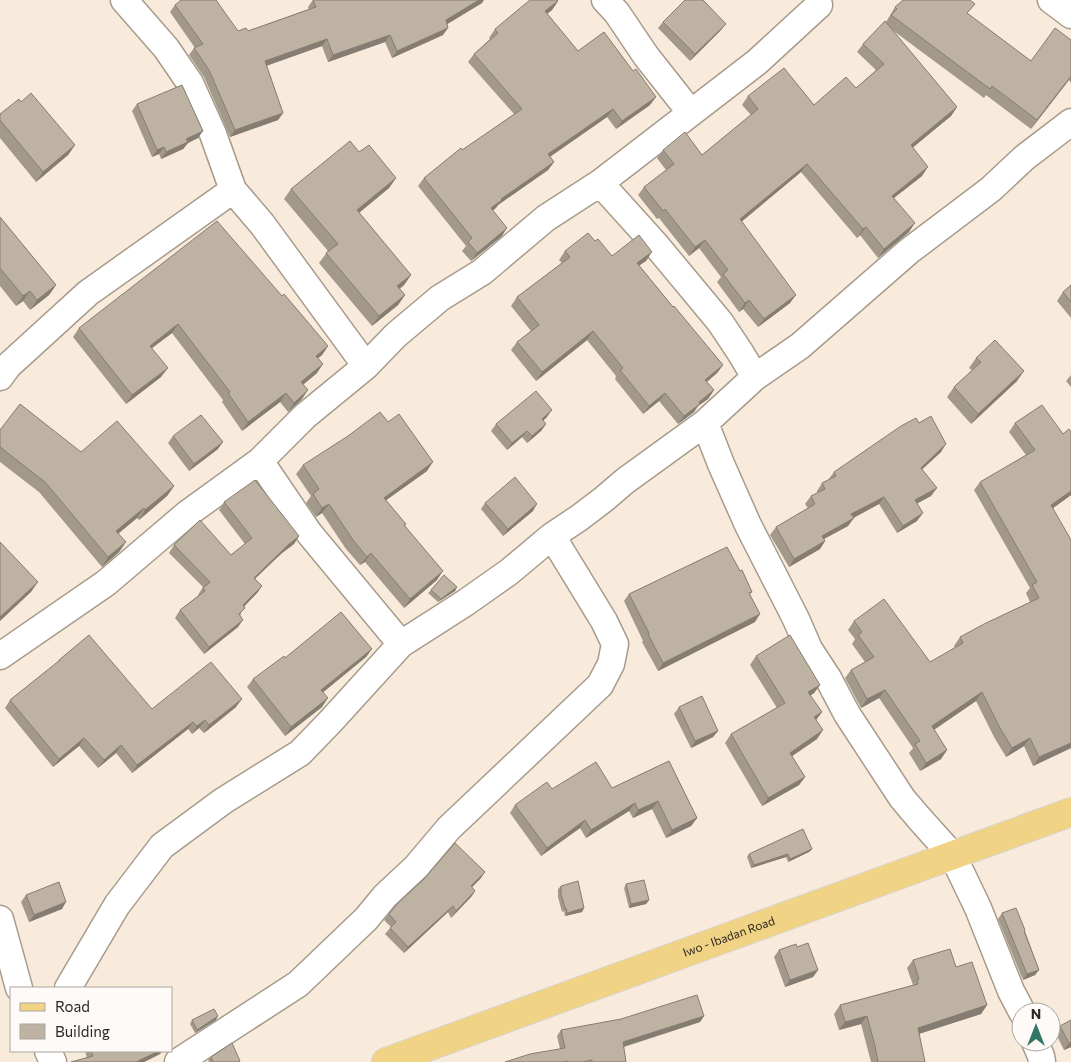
<svg xmlns="http://www.w3.org/2000/svg" width="1071" height="1062" font-family="Commissioner,sans-serif">
  <style>
    .lines { fill: none; stroke-linecap: round; stroke-linejoin: round }
    .street-casing { stroke: #a79b8c; stroke-width: 29 }
    .primary-casing { stroke: #d5d4d3; stroke-width: 30 }
    .street { stroke: #fff; stroke-width: 26 }
    .primary { stroke: #f1d386; stroke-width: 28 }
    .wall { fill: #a3998b }
    .shaded-wall { fill: #857d71 }
    .building { fill: #beb2a2; stroke: #857d71 }
    .labels { text-anchor: middle; stroke-width: 5; stroke-linejoin: round; paint-order: stroke }
    .street-label { font-size: 12px; fill: #2c2721; stroke: #fdfaf7 }
  </style>
  <rect width="100%" height="100%" fill="#f9ebdb"/>
  <g class="lines">
    <g class="street-casing">
      <path id="street" d="M124 0 166 48 190 83 213 134 233 190 262 224 366 366
        M605 0 617 13 646 56 691 113
        M1051 0 1071 15
        M600 183 656 245 720 322 740 352 755 377
        M0 377 8 366 88 293 233 190
        M705 423 721 464 748 525 796 619 809 649 828 678 847 714 902 798 918 817 953 856 978 908 1011 991 1022 1012
        M260 461 309 533 401 644
        M0 656 106 583 187 514 260 461 305 416 366 366 396 335 440 298 482 272 546 218 600 183 757 62 819 5
        M0 919 19 988
        M68 988 117 905 162 846 223 801 300 753 330 722 401 644 465 603 509 572 552 536 579 518 604 499 625 481 705 423 755 377 800 346 909 251 991 189 1024 158 1071 122
        M1035 1042 1041 1056 1042 1062
        M48 1051 53 1062
        M178 1062 298 984 366 919 385 896 416 867 449 828 600 685 611 664 615 644 604 621 552 536"/>
    </g>
    <g class="primary-casing">
      <g id="primary">
        <path id="s1" d="M386 1062C614 977 843 897 1071 812"/>
      </g>
    </g>
    <use href="#street" class="street"/>
    <use href="#primary" class="primary"/>
  </g>
  <path class="wall" d="M313 0 482 3 447 24 443 35 392 58 385 42 328 62 322 46 266 66 283 113 278 120 230 137 204 77 189 55 194 48H195L170 12 175 5 238 31H248L309 9 308 7Z
    M558 1 552 10 547 14 578 51 650 105 616 129 607 117 550 157 554 162 548 170 498 205 492 211 502 236 471 261 462 251 466 246 418 186 424 178 514 114 468 62 474 54 490 39 489 38 495 29Z
    M895 7 968 14 1031 61 1071 40V83L1069 80 1031 129 986 95 984 98 891 29 957 107 951 116 913 147 922 176 894 198 909 232 878 258 860 235 857 238 801 172 742 221 790 303 758 327 743 309 739 312 717 282 721 277 699 248 689 256 659 218 657 219 638 195 644 187 666 170 657 158 663 150 702 155 751 115 742 105 748 96 814 105 856 88 876 70 857 52 863 44 886 22Z
    M663 22 721 30 690 61 658 28Z
    M21 102 75 145 68 155 36 182 0 138V114Z
    M137 104 198 138 188 143 183 149 161 159 159 154 152 157 132 111Z
    M359 152 396 178 389 188 359 213 411 275 404 285 400 289 405 295 398 305 372 326 319 263 328 251 284 199 291 189Z
    M0 217 56 285 49 295 30 310 23 301 16 306 0 286Z
    M595 241 612 256 646 261 639 265 673 307 723 365 717 373 707 382 714 390 708 399 698 406 694 412 678 424 659 401 643 414 615 379 616 376 587 340 536 381 511 350 517 342 531 331 511 306 517 297 562 263 559 260 565 251Z
    M1071 285V318L1057 301 1063 292Z
    M282 296 328 346 322 355 318 358 317 373 303 385 302 399 288 412 280 402 242 431 222 402 223 400 172 333 152 348 161 377 126 404 73 337 79 328Z
    M976 358 1017 381 971 424 947 397 954 387 972 370 969 368Z
    M1071 375V387L1066 381Z
    M547 417 543 421 546 424 541 431 527 443 522 437 507 450 491 431 496 424Z
    M919 423 941 452 922 469 931 496 917 503V521L897 533 879 504 853 518 848 526 824 539 825 541 820 549 789 567 770 535 776 527 808 508 805 504 811 496 817 493V491L822 483 828 480 834 472Z
    M1015 423 1063 434 1071 432V495L1053 508 1071 748 1033 766 1024 746 1006 757 994 737 976 701 934 730 947 750 941 759 920 771 909 753 913 748 879 698 861 708 845 678 851 670 865 662 852 644 855 639 848 630 854 621 930 662 955 648 954 646 960 637 1030 602 1026 593 1030 588 974 490 980 482 1026 455 1009 432Z
    M0 430 81 452 174 486 167 496 139 520 137 518 118 534 126 542 119 552 102 567 39 492 0 462Z
    M173 436 218 449 189 471 168 443Z
    M303 465 427 471 386 500 405 525 437 580 404 608 365 562 360 565 346 549 322 513 316 517 306 503 311 496 296 474Z
    M224 502 299 536 294 544 282 553 255 579 262 586 257 593 244 606 240 616 238 627 204 654 175 618 180 610 198 596V595L203 587 169 553 174 545 231 555 245 544 219 510Z
    M485 503 533 511 503 536 481 509Z
    M740 571 752 592 750 594 755 622 658 671 642 642 643 641 624 601 629 594Z
    M457 587 455 591 438 602 428 593 431 590Z
    M372 649 366 657 323 692 322 707 285 736 247 687 253 679Z
    M756 656 820 685 814 693 810 696 822 712 816 720 817 739 792 756 805 777 799 785 762 806 725 743 731 734 777 708 750 665Z
    M59 660 152 709 236 707 204 733 199 728 192 734 188 729 132 773 116 753 98 768 79 746 53 767 5 708 10 700 57 663Z
    M679 707 718 731 713 737 691 748 674 714Z
    M669 761 697 818 691 826 666 838 652 809 633 818 629 811 586 838 580 828 541 856 510 813 515 805 552 789 612 788Z
    M812 849 809 852 788 862 786 857 751 868 747 857 749 854Z
    M481 878 472 887 475 891 471 897 451 918 448 912 404 953 385 934 391 927 384 920 389 914Z
    M626 884 649 900 646 904 629 908 624 888Z
    M561 886 584 908 582 912 565 916 564 911 562 912 558 897V889Z
    M26 895 62 909 29 922 21 902Z
    M1002 913 1025 931 1039 970 1035 975 1023 980 998 919Z
    M797 947 818 970 813 977 785 987 774 957 779 950Z
    M913 960 956 967 987 1005 981 1014 919 1034 925 1062H871L861 1024 839 1030 834 1014 840 1005 913 985 907 968Z
    M704 1016 700 1022 624 1047 626 1062H505L560 1049 557 1036 561 1030Z
    M192 1020H216L195 1033 190 1024Z
    M1060 1026 1071 1047 1064 1050 1055 1032Z
    M85 1051H162L160 1054 144 1062H71L87 1058Z
    M211 1057 239 1062H209L208 1060Z"/>
  <path class="shaded-wall" d="M479 0H484L482 3 441 28 446 20Z
    M558 1 552 10 539 20 545 11Z
    M726 24 721 30 690 61 695 54Z
    M448 28 443 35 392 58 397 51Z
    M390 35 385 42 328 62 333 55Z
    M327 39 322 46 260 68 265 61Z
    M1071 77 1069 80 1031 129 1037 120Z
    M656 97 650 105 616 129 622 121Z
    M957 107 951 116 905 154 911 145Z
    M613 109 607 117 542 162 548 154Z
    M283 113 278 120 230 137 235 130Z
    M203 131 198 138 188 143 183 149 161 159 166 152 186 139Z
    M75 145 68 155 36 182 43 172Z
    M164 147 159 154 152 157 157 150Z
    M554 162 548 170 498 205 496 208 485 217 491 208 501 199Z
    M807 164 801 172 734 228 740 219Z
    M928 167 922 176 886 204 892 196Z
    M396 178 389 188 350 220 357 210Z
    M915 223 909 232 878 258 884 249Z
    M866 227 860 235 857 238 863 229Z
    M507 228 502 236 471 261 477 253Z
    M705 240 699 248 689 256 695 247Z
    M652 252 646 261 631 271 637 263Z
    M411 275 404 285 390 296 397 286Z
    M56 285 49 295 30 310 37 300Z
    M30 291 23 301 16 306 23 296Z
    M405 295 398 305 372 326 379 316Z
    M796 295 790 303 758 327 764 319Z
    M749 300 743 309 739 312 745 303Z
    M178 324 172 333 144 354 150 346Z
    M593 331 587 340 536 381 542 372Z
    M328 346 322 355 310 365 316 356Z
    M323 364 317 373 295 391 301 382Z
    M723 365 717 373 699 388 705 380Z
    M168 368 161 377 126 404 132 395Z
    M1024 371 1017 381 971 424 978 414Z
    M308 390 302 399 288 412 294 403Z
    M714 390 708 399 698 406 694 412 678 424 684 416Z
    M286 393 280 402 242 431 248 422Z
    M665 393 659 401 643 414 649 406Z
    M552 410 547 417 537 426 542 419Z
    M546 424 541 431 527 443 532 436Z
    M527 431 522 437 507 450 512 443Z
    M223 442 218 449 189 471 194 464Z
    M946 444 941 452 915 476 921 468Z
    M433 462 427 471 378 506 384 498Z
    M174 486 167 496 139 520 145 510Z
    M937 488 931 496 909 508 915 500Z
    M1071 491V495L1045 514 1051 505Z
    M884 497 879 504 846 522 851 514Z
    M329 504 322 513 316 517 322 508Z
    M537 504 533 511 503 536 508 529Z
    M144 508 137 518 109 541 116 531Z
    M923 513 917 521 897 533 903 526Z
    M854 518 848 526 816 543 822 536Z
    M299 536 294 544 282 553 248 585 254 578 288 545Z
    M825 541 820 549 789 567 794 559Z
    M126 542 119 552 102 567 108 557Z
    M371 553 365 562 360 565 367 557Z
    M443 571 437 580 404 608 410 599Z
    M38 582 31 592 0 621V617Z
    M262 586 257 593 238 613 243 605Z
    M457 587 455 591 438 602 441 599Z
    M760 614 755 622 658 671 663 663Z
    M243 620 238 627 204 654 209 647Z
    M372 649 366 657 315 699 321 690Z
    M820 685 814 693 802 701 808 692Z
    M885 690 879 698 861 708 867 699Z
    M982 692 976 701 926 735 932 726Z
    M328 698 322 707 285 736 291 727Z
    M242 699 236 707 204 733 209 725Z
    M822 712 816 720 814 717Z
    M205 720 199 728 192 734 197 726Z
    M193 722 188 729 132 773 137 765Z
    M823 730 817 739 785 761 790 753Z
    M718 731 713 737 691 748 695 741Z
    M84 738 79 746 53 767 59 759Z
    M1030 738 1024 746 1006 757 1012 748Z
    M1071 743V748L1033 766 1039 757Z
    M121 745 116 753 98 768 104 760Z
    M947 750 941 759 920 771 926 763Z
    M805 777 799 785 762 806 768 798Z
    M658 801 652 809 633 818 638 810Z
    M635 803 629 811 586 838 591 830Z
    M697 818 691 826 666 838 672 830Z
    M585 820 580 828 541 856 547 848Z
    M812 849 809 852 788 862 790 859Z
    M788 854 786 857 751 868 754 865Z
    M485 872 481 878 466 893 471 886Z
    M475 891 471 897 451 918 456 911Z
    M649 900 646 904 629 908 631 904Z
    M66 902 62 909 29 922 34 915Z
    M453 906 448 912 404 953 408 947Z
    M584 908 582 912 565 916 567 913Z
    M818 970 813 977 785 987 790 980Z
    M1039 970 1035 975 1023 980 1027 974Z
    M987 1005 981 1014 912 1036 918 1028Z
    M218 1016 216 1020 195 1033 197 1030Z
    M704 1016 700 1022 619 1048 623 1042Z
    M867 1016 861 1024 839 1030 845 1022Z
    M1071 1042V1047L1064 1050 1069 1043Z
    M159 1051H162L160 1054 144 1062H136Z"/>
  <path class="building" d="M181 0H216L238 31 246 28 248 31 316 7 313 0H479L446 20 448 28 397 51 390 35 333 55 327 39 265 61 283 113 235 130 209 70 194 48 203 44 175 5Z
    M530 0H557L558 1 545 11 578 51 604 32 633 71 636 69 656 97 622 121 613 109 548 154 554 162 501 199 502 200 491 208 507 228 477 253 468 242 472 238 424 178 461 148 462 150 522 109 474 54 498 33 495 29 513 14Z
    M685 0H703L726 24 695 54 663 22Z
    M903 0H970L975 4 967 13 1031 61 1055 28 1071 40V76L1037 120 992 86 990 89 891 15 897 9 895 7Z
    M885 21 957 107 911 145 928 167 892 196 915 223 884 249 866 227 863 229 807 164 740 219 796 295 764 319 749 300 745 303 723 274 728 270 705 240 695 247 665 209 663 211 644 187 674 164 663 150 685 132 702 155 758 109 748 96 784 68 814 105 846 77 856 88 884 64 863 44Z
    M182 85 203 131 186 139 188 142 166 152 164 147 157 150 137 104Z
    M31 93 75 145 43 172 0 120V114L19 99 21 102Z
    M350 141 359 152 369 145 396 178 357 210 411 275 397 286 405 295 379 316 326 253 338 244 291 189Z
    M0 217 56 285 37 300 30 291 23 296 0 268Z
    M217 221 282 296 284 294 328 346 316 356 323 364 301 382 308 390 294 403 286 393 248 422 228 393 230 392 178 324 150 346 168 368 132 395 79 328Z
    M588 233 595 241 598 239 612 256 639 235 652 252 637 263 673 307 674 306 723 365 705 380 714 390 699 402 700 404 684 416 665 393 649 406 620 370 623 368 593 331 542 372 517 342 539 325 517 297 570 257 565 251Z
    M1071 285V302L1063 292Z
    M995 340 1024 371 978 414 954 387 981 362 976 358Z
    M536 391 552 410 542 419 546 424 532 436 527 431 512 443 496 424Z
    M20 404 81 452 117 421 174 486 145 510 144 508 116 531 126 542 108 557 45 482 0 447V430Z
    M1042 405 1063 434 1069 429 1071 432V491L1051 505 1071 540V743L1039 757 1030 738 1012 748 1000 728 982 692 932 726 947 750 926 763 915 744 920 741 885 690 867 699 851 670 874 657 858 635 862 632 854 621 884 599 930 662 963 643 960 637 984 624 1039 598 1032 585 1037 582 980 482 1035 450 1015 423Z
    M380 412 388 422 399 414 433 462 384 498 406 524 404 525 443 571 410 599 371 553 367 557 353 540 329 504 322 508 313 494 319 489 303 465 348 436Z
    M201 415 223 442 194 464 173 436Z
    M931 416 946 444 921 468 937 488 915 500 923 513 903 526 884 497 851 514 854 518 822 536 825 541 794 559 776 527 815 504 811 496 825 489 822 483 836 476 834 472 901 426 916 418 919 423Z
    M515 477 537 504 508 529 485 503Z
    M255 480 299 536 288 545 254 578 262 586 243 605 245 608 239 614 243 620 209 647 180 610 205 591 203 588 210 582 174 545 200 520 231 555 252 538 224 502Z
    M0 542 38 582 0 617Z
    M727 547 740 571 742 570 752 592 749 593 760 614 663 663 648 634 649 633 629 594Z
    M444 575 457 587 441 599 431 590Z
    M341 612 372 649 321 690 328 698 291 727 253 679 284 656 285 658Z
    M89 635 152 709 211 662 242 699 209 725 205 720 197 726 193 722 137 765 121 745 104 760 84 738 59 759 10 700 60 660H59Z
    M790 635 820 685 808 692 822 712 814 717 823 730 790 753 805 777 768 798 731 734 785 703 756 656Z
    M702 696 718 731 695 741 679 707Z
    M669 761 697 818 672 830 658 801 638 810 635 803 591 830 585 820 547 848 515 805 547 782 552 789 596 762 612 788Z
    M803 829 812 849 790 859 788 854 754 865 749 854Z
    M455 843 485 872 471 886 475 891 456 911 453 906 408 947 390 928 396 922 389 914 398 903 424 879Z
    M644 880 649 900 631 904 626 884Z
    M578 881 584 908 567 913 566 908H565L561 894V886Z
    M59 882 66 902 34 915 26 895Z
    M1016 908 1025 930 1024 931 1039 970 1027 974 1002 913Z
    M808 943 818 970 790 980 779 950 796 944 797 947Z
    M950 949 956 967 972 962 987 1005 918 1028 925 1062H878L875 1046 867 1016 845 1022 840 1005 918 984 917 980 919 979 913 960Z
    M697 995 704 1016 623 1042 626 1062H592V1060L582 1062H567V1061L563 1062H505L530 1054 565 1048 561 1030 621 1019Z
    M214 1009 218 1016 197 1030 192 1020Z
    M1071 1020V1042L1069 1043 1060 1026Z
    M232 1043 240 1061 237 1062H213L211 1057Z
    M91 1051H159L136 1062H71L93 1056Z"/>
  <g class="labels">
    <g class="street-label">
      <text dy="4" stroke="none"><textPath href="#s1" startOffset="365">Iwo - Ibadan Road</textPath></text>
    </g>
  </g>
  <rect x="10" y="987" width="162" height="65" fill="#fdfaf7" stroke="#a9a6a1"/>
  <rect x="20" y="1003" width="25" height="8" fill="#f1d386" stroke="#a9a6a1"/>
  <text x="55" y="1012" font-size="15" fill="#2c2721">Road</text>
  <rect x="20" y="1024" width="25" height="15" fill="#beb2a2" stroke="#a9a6a1"/>
  <text x="55" y="1037" font-size="15" fill="#2c2721">Building</text>
  <g transform="translate(1036 1027)"><circle r="24" fill="#fdfaf7" stroke="#a9a6a1"/>
  <path d="M0-4L9 19L0 12L-9 19Z" fill="#337566"/>
  <text y="-8" font-size="14" font-weight="bold" text-anchor="middle" fill="#2c2721">N</text>
  </g>
</svg>
